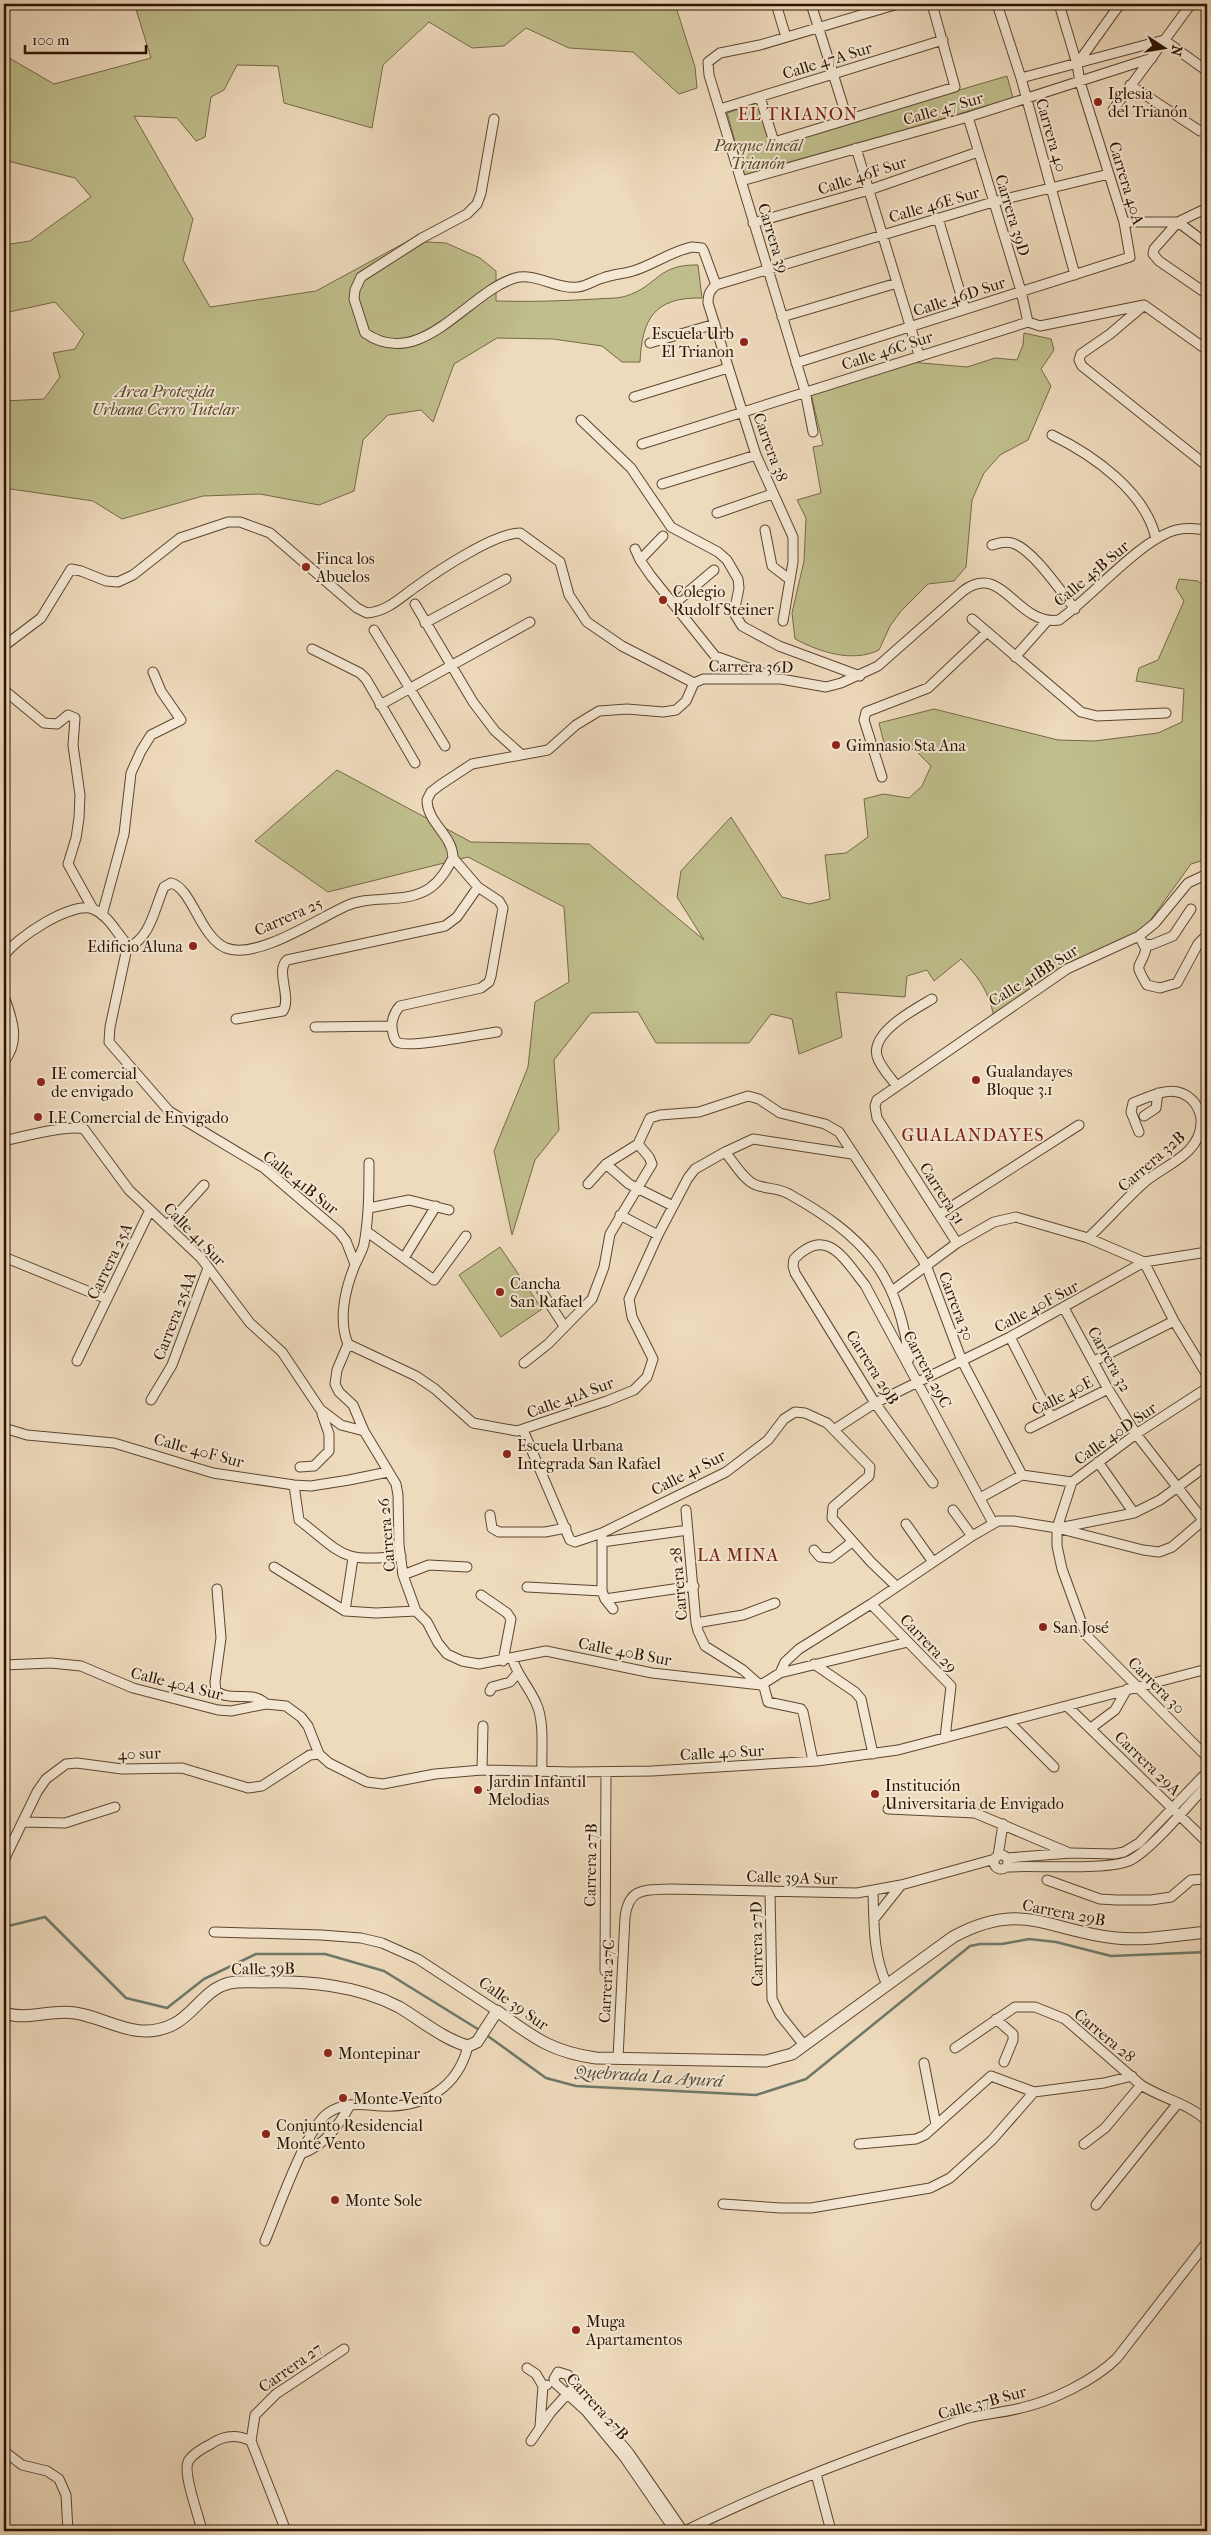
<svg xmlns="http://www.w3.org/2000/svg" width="1211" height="2535" font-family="'IM FELL French Canon',serif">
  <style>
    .green { fill: #bfbe8c; stroke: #766846 }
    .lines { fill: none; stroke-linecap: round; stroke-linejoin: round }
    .stream { stroke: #6e7868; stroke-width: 2.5 }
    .minor-casing { stroke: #5d452f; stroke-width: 11 }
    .tertiary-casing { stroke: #5d452f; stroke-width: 13 }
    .minor { stroke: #f4e7d3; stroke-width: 9 }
    .tertiary { stroke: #f4e7d3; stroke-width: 11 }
    .poi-dot { fill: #8f2418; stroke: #f4e7d3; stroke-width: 2 }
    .labels { text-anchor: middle; stroke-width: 4; stroke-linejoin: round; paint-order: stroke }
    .street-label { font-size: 16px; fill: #2d1300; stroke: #f4e7d3 }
    .poi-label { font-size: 16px; fill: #2d1300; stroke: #f4e7d3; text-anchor: start }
    .park-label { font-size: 16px; font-style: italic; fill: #59462a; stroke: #f4e7d3 }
    .neighbourhood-label { font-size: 18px; letter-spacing: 1px; fill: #7a1f14; stroke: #f4e7d3 }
    .water-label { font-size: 18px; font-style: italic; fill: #534e3d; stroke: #f4e7d3 }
  </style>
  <rect width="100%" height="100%" fill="#eedabc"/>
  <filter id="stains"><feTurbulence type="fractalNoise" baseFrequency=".004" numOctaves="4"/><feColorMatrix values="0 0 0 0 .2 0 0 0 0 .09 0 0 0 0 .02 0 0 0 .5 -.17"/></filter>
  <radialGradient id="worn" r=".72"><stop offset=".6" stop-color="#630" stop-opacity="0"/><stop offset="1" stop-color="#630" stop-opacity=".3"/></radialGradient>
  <path class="green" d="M130 4H675L695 67 697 88 679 94 633 52 569 48 526 28 504 46 472 48 429 22 383 65 372 128 284 103 278 66 237 65 224 90 211 97 205 137 196 141 177 118 134 116 193 219 183 260 210 307 316 291 408 241 446 243 480 258 496 271V301C529 302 562 301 596 299 605 298 617 299 626 296 658 286 657 264 698 265L702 298C654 297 642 319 640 362H622L602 346 553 339 497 338 454 364 433 422 421 410 388 415 363 440 354 491 319 505 260 494 203 496 122 519 93 501 4 488V401L44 399 60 377 53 353 75 349 84 334 55 302 4 313V245L30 241 91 197 75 178 4 160V55L54 84 151 58 135 6Z
    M1007 76 1013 98 745 177 727 113 759 102 773 145Z
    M1024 333 1051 339 1054 350 1041 369 1051 386 1028 440 1000 455 984 473 972 500 966 567 954 581 928 584 901 611 890 626 879 650C852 663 820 652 795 639L792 613 804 561 806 518 797 500 821 493 813 447 823 445 811 394 911 362 967 367 995 358 1017 360 1023 345Z
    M1179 579 1198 581 1207 590 1203 646 1207 697V859L1191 864 1139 936 1048 983 994 1017C988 990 980 979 961 959L934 981 927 970 907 976 905 997 836 992 842 1037 799 1054 792 1019 771 1014 749 1043H656L638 1012 591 1013 554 1060 559 1130 535 1160 512 1235 494 1151 528 1067 535 1002 569 982 564 907 468 857 328 892 255 841 337 770 471 842 589 844 704 940 677 897 681 871 731 817 782 897 809 904 830 899 825 855 846 853 868 837 864 799 883 794 909 798 922 786 931 766 915 750 884 743 879 723 934 709 1058 740 1095 741 1158 733 1182 722 1184 689 1136 681 1139 668 1158 660 1184 601 1176 588Z
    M500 1247 542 1309 501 1337 459 1275Z"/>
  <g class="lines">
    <path class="stream" d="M4 1927 45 1917 126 1998 167 2008 204 1979 256 1954H325L384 1971 481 2031
      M485 2034 546 2078 576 2086 756 2095 806 2079 970 1946 980 1944H1002L1029 1939 1056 1942 1111 1956 1207 1952"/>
    <g class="minor-casing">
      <path id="minor" d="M776 4 786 37
        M811 4 847 118
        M997 4 1021 78 1075 275
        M1164 40 1207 71
        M1077 64 1120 4
        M1021 78 1164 40
        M1130 85 1200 131H1207
        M760 97 774 142 955 87 932 4
        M720 109 943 40
        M1113 110 1191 4
        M968 117 1021 291 1028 322
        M494 119 481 193 477 204 467 214 422 238 361 277 355 290 354 299 365 333C421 372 468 292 515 278 535 272 557 290 578 287 587 286 595 280 603 278 613 274 623 274 633 271 653 265 672 251 692 247L702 248 704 252 716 285
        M856 148 919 355
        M741 181 968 117 1152 58
        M938 218 965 309
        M1124 222H1178L1207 208
        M753 223 869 190 978 152
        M1207 244 1178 222 1154 249 1153 254 1159 261 1207 294
        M1144 305 1207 350
        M1143 306 1110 334 1081 354 1079 360 1082 366 1207 466
        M782 317 897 283
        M650 343 715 324
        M796 363 1130 257 1124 222 1080 82 1077 64 1059 4
        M634 397 728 368
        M581 420 631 468 671 527 718 552 727 560 738 579 739 588 734 613 742 626 779 646 860 676
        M813 432 805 391 709 75 708 62 720 53 760 45 898 4
        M1052 435C1093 455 1146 492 1156 539
        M642 444 1028 322 1040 326 1144 305
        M662 484 756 455
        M717 513 772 494
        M765 530 772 566 789 579
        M992 545C999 543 1005 541 1012 543 1033 549 1061 592 1075 609
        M635 549 640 560 651 576 715 656 771 676
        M640 560 663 536
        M675 603 714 570
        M415 604 473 702 495 731 522 755
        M972 619 1081 712 1097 716 1166 713
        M783 621 793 562V537L756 455 708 303C708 294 710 290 716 285L993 202 1109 174
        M425 623 506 579
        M374 630 445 746
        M4 646 41 618 71 569 81 571 106 581 118 582 133 575 180 538 228 522H240L270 533 357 608 367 613C387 612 402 596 417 586 439 570 495 533 520 533L560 562 569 595 587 622 622 646 694 683
        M312 649 360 673 366 679 415 763
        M1015 657 1047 621
        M4 690 44 723 57 724 68 715 75 718 73 745 80 795 79 818 76 838 68 864 93 909
        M380 705 530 622
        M882 777 864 720 866 712 928 688 987 632
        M453 858C453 835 427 823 427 800L431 792 440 785 472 764 548 750 576 725 599 711 627 709 663 712 676 710 686 701 694 683 703 679H781L826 687 841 683 878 666 963 591C1003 561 1016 626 1059 620 1092 597 1141 539 1176 530 1187 527 1197 529 1207 530
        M453 858 478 887 499 901 503 908 491 976 489 982 481 988 400 1006C395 1011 391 1021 392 1028 393 1032 393 1039 397 1042 407 1049 481 1034 497 1032
        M102 915 124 834 131 773 141 751 151 735 181 720 161 691 153 672
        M1139 936 1146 949C1141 970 1132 960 1147 985L1160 988 1177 983 1198 944 1207 935
        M1145 944 1151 945 1173 936 1191 909
        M127 948C151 938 154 909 164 887L171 883C192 888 200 937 226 948 257 960 317 919 346 906 372 894 405 905 430 888 441 880 447 869 453 858
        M4 956C15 938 72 901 93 909 108 915 116 932 126 943L127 948 110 1027 109 1042 169 1111 264 1168 339 1232 346 1241 355 1264
        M4 996C12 1019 21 1040 4 1062
        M236 1019 283 1011C292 997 275 971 287 960L445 926 457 917 478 887
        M315 1027 392 1026
        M897 1086C890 1077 880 1067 877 1056 871 1032 915 1009 932 999
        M1144 1116 1156 1108 1158 1093
        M4 1141C21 1137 69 1124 84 1129L129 1190 201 1258 250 1323 282 1352 320 1409 341 1425 364 1431
        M638 1144 650 1118 660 1115 699 1112 748 1096 759 1099 780 1113 825 1124 839 1132 926 1265 962 1361 1022 1475
        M725 1152C733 1161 744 1181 756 1185 766 1189 779 1188 789 1194 862 1235 899 1273 909 1359
        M369 1163C369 1190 369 1217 364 1244 362 1252 358 1258 355 1265 345 1289 338 1320 348 1344L416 1376 435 1389 473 1423 517 1431 607 1401 634 1390 647 1377 653 1359 632 1317 629 1299 658 1235 688 1178 695 1169 725 1152 753 1139 852 1154
        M606 1164 629 1184 673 1206
        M588 1184 606 1164 638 1144
        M369 1208 409 1200 449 1210
        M940 1214 1079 1125
        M620 1215 658 1235
        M167 1226 204 1185
        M366 1231 434 1280 466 1236
        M1088 1238C1108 1220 1126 1198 1146 1181 1167 1164 1200 1154 1201 1123 1202 1115 1197 1104 1191 1099 1173 1083 1151 1096 1133 1103L1131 1112 1139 1132
        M957 1243 877 1118 875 1106 877 1100 1067 969 1139 936 1155 923 1188 883 1207 874
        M4 1257 107 1299
        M404 1258 436 1206
        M892 1291 957 1243 994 1222 1016 1217 1088 1238 1144 1262 1174 1321 1207 1375
        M542 1292 564 1326
        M1064 1308 1108 1389 1136 1434 1203 1520
        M1010 1337 1051 1417
        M348 1344 337 1370 335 1384 339 1392 353 1405 364 1431 396 1484 398 1495 399 1545 403 1575 416 1611 427 1622 438 1643 447 1654 462 1661 479 1664 546 1651 652 1673 761 1685 780 1673 908 1642
        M77 1361 150 1210
        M1094 1361 1174 1321
        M524 1363 548 1344 592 1299 604 1267 610 1234 652 1164 649 1157 638 1144
        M151 1400 172 1365 208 1268
        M4 1428 27 1435 114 1443 213 1473 294 1485 311 1486 349 1480 388 1472
        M1030 1428 1108 1389
        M835 1429 875 1403 1010 1337 1144 1262 1207 1252
        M523 1430 570 1540 575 1542 602 1533 726 1472 768 1440 784 1419 795 1412 805 1413 827 1423 870 1467 869 1476 833 1507 832 1518 871 1562 896 1586
        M1098 1462 1134 1513
        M300 1467 314 1466 329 1451V1434L322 1414
        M1072 1482 1057 1528V1546L1062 1569 1086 1635 1207 1757
        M933 1483 875 1403 795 1273 793 1266 794 1259C827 1225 844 1259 865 1285L993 1523
        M294 1485 299 1520C344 1555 341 1563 401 1556
        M980 1498 1022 1475 1072 1482 1136 1434 1207 1388
        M686 1510 696 1623 698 1631 705 1646 743 1670 760 1685
        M953 1510 972 1536
        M490 1515 492 1528 499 1532H545L566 1528
        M906 1524 933 1562
        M1059 1528 1134 1513 1160 1500 1202 1469
        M602 1538V1591L605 1599 613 1609
        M602 1542 688 1530
        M814 1550 820 1557 831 1558 852 1542
        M274 1567 345 1611 376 1613 416 1611
        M403 1575 429 1565 467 1567
        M527 1587 602 1591
        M217 1589 221 1638 215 1682 216 1691C232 1703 251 1689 266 1704
        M481 1595 507 1613 511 1619 503 1661
        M605 1599 694 1586
        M871 1604 951 1686 945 1738
        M345 1611 353 1558
        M696 1623 743 1615 775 1603
        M512 1658C517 1675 529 1687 536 1703 545 1722 541 1750 542 1771
        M814 1664 855 1692 861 1699 873 1754
        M4 1665 51 1663 81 1666 133 1688 218 1710 231 1711 266 1704 286 1706 301 1717 308 1726 319 1754 329 1763 367 1782 383 1784 435 1774 482 1770 573 1772 652 1771 817 1761 898 1750 1207 1669
        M780 1673 785 1662 799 1649 871 1604 972 1536 998 1521H1014L1057 1528 1143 1550 1159 1552 1172 1547 1207 1517
        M763 1683 768 1702 801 1709 803 1712 813 1761
        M490 1691 492 1687 510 1682 517 1674
        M1067 1706 1207 1842
        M1010 1723 1054 1767
        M1091 1728 1115 1710 1127 1689
        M482 1770 483 1726
        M888 1809 975 1813 1067 1852
        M24 1822 65 1823 115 1807
        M994 1862a7 7 0 1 1 14 0a7 7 0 1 1-14 0Z
        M998 1856 1003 1824
        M1007 1858 1071 1853 1114 1854 1124 1852 1139 1843 1207 1772
        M4 1860 37 1792 46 1779 66 1764 77 1763 122 1769 182 1768 248 1788 262 1786 302 1760 310 1755 319 1754
        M1006 1867C1035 1865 1109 1871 1131 1860 1153 1848 1189 1804 1207 1785
        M1047 1880 1100 1899 1116 1900H1151L1171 1897 1191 1880 1207 1879
        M770 1891 772 1999 780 2015 804 2045
        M873 1892C874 1924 873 1955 887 1985
        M874 1919 901 1885
        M214 1932 321 1935 361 1938 382 1943 418 1959 497 2011
        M605 1971 606 1772
        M996 2019 1013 2034V2040L1004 2062
        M955 2048 1015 2007H1035L1065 2019 1141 2085C1163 2099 1188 2103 1207 2121
        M618 2058 625 1917C629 1887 645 1890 671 1889L857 1893 901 1885 995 1859
        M924 2063 936 2125
        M859 2144 916 2139 925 2135 991 2076 1034 2092 1104 2083 1132 2076
        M1084 2144 1105 2128 1141 2085
        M303 2153C325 2145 339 2125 350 2105
        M723 2204 781 2208H811L930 2188 950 2178 992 2140 1034 2092
        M1096 2205 1178 2103
        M265 2241C277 2213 306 2128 328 2113 345 2101 365 2105 383 2106 424 2108 458 2087 468 2046
        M527 2368 536 2374 543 2386 547 2385
        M540 2426 543 2386
        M531 2441 551 2412 570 2391
        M4 2451 22 2465 47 2471 59 2479 66 2495 68 2531
        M816 2474 831 2531
        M202 2531C199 2515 181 2471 189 2460 194 2453 203 2448 211 2444 224 2435 237 2434 251 2441
        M286 2531 251 2441 255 2415 276 2394 344 2349
        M675 2531 624 2457 586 2411 555 2383 554 2379 558 2372 568 2375 574 2387 629 2453 683 2531
        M685 2531C775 2486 870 2451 965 2419 983 2414 1002 2413 1021 2408 1052 2401 1095 2380 1117 2358L1207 2242"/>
    </g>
    <g class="tertiary-casing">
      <path id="tertiary" d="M4 2013C28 2021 50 2009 75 2013 109 2018 137 2043 174 2024 192 2015 204 1993 221 1986 233 1980 249 1982 262 1982 308 1981 357 1985 399 2007 421 2020 443 2039 468 2046L477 2042 497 2011C533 2037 551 2052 596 2058L766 2061 792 2054 953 1937C1023 1899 1048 1931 1116 1938 1146 1941 1177 1935 1207 1932"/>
    </g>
    <use href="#minor" class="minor"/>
    <use href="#tertiary" class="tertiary"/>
  </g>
  <g class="poi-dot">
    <circle cx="1098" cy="102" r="5"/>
    <circle cx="744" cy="342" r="5"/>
    <circle cx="306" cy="567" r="5"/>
    <circle cx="663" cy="600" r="5"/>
    <circle cx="836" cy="745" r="5"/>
    <circle cx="193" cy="946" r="5"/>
    <circle cx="976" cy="1080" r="5"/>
    <circle cx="41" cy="1082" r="5"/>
    <circle cx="38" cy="1117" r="5"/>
    <circle cx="500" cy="1292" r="5"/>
    <circle cx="507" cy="1454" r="5"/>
    <circle cx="1043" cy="1627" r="5"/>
    <circle cx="478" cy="1790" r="5"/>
    <circle cx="875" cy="1794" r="5"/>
    <circle cx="328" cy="2053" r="5"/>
    <circle cx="343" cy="2098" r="5"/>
    <circle cx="266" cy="2134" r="5"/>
    <circle cx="335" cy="2200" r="5"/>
    <circle cx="576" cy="2330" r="5"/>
  </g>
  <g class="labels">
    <g class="street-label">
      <text transform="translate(827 60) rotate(-17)" y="6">Calle 47A Sur</text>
      <text transform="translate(943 108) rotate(-16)" y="6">Calle 47 Sur</text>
      <text transform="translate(1052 135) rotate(74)" y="6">Carrera 40</text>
      <text transform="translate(862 175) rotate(-18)" y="6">Calle 46F Sur</text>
      <text transform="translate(1127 183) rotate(73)" y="6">Carrera 40A</text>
      <text transform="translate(934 204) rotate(-16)" y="6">Calle 46E Sur</text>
      <text transform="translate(1013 215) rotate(73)" y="6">Carrera 39D</text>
      <text transform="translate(774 238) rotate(73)" y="6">Carrera 39</text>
      <text transform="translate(959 296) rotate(-18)" y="6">Calle 46D Sur</text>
      <text transform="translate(887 350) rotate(-18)" y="6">Calle 46C Sur</text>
      <text transform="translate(771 447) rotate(70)" y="6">Carrera 38</text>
      <text transform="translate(1091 573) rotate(-40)" y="6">Calle 45B Sur</text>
      <text transform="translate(751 666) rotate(1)" y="6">Carrera 36D</text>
      <text transform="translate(288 916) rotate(-24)" y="6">Carrera 25</text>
      <text transform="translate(1033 975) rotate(-32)" y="6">Calle 41BB Sur</text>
      <text transform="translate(1151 1161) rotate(-41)" y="6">Carrera 32B</text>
      <text transform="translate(301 1182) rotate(39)" y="6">Calle 41B Sur</text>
      <text transform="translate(943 1193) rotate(57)" y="6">Carrera 31</text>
      <text transform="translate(195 1234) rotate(46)" y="6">Calle 41 Sur</text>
      <text transform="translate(109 1261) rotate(-64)" y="6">Carrera 25A</text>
      <text transform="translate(957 1306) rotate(69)" y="6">Carrera 30</text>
      <text transform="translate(1036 1306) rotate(-28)" y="6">Calle 40F Sur</text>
      <text transform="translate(174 1316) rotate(-69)" y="6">Carrera 25AA</text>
      <text transform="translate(1110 1359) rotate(61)" y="6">Carrera 32</text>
      <text transform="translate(873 1367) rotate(58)" y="6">Carrera 29B</text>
      <text transform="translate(928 1369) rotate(62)" y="6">Carrera 29C</text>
      <text transform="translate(1062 1395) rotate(-27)" y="6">Calle 40E</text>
      <text transform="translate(570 1397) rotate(-20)" y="6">Calle 41A Sur</text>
      <text transform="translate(1115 1433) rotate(-35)" y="6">Calle 40D Sur</text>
      <text transform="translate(199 1450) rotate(15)" y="6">Calle 40F Sur</text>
      <text transform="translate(688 1472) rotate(-27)" y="6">Calle 41 Sur</text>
      <text transform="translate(386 1535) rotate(-95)" y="6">Carrera 26</text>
      <text transform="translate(678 1584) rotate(-95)" y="6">Carrera 28</text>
      <text transform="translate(929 1643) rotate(46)" y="6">Carrera 29</text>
      <text transform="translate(625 1651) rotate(11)" y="6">Calle 40B Sur</text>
      <text transform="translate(177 1683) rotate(14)" y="6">Calle 40A Sur</text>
      <text transform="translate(1157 1685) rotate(45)" y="6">Carrera 30</text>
      <text transform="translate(722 1752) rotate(-3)" y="6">Calle 40 Sur</text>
      <text transform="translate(139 1753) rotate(-2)" y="6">40 sur</text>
      <text transform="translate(1148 1763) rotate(44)" y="6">Carrera 29A</text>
      <text transform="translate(590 1865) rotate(-89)" y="6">Carrera 27B</text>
      <text transform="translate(792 1877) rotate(2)" y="6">Calle 39A Sur</text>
      <text transform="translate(1064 1912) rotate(11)" y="6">Carrera 29B</text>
      <text transform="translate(756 1944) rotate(-91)" y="6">Carrera 27D</text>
      <text transform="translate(263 1968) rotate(-1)" y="6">Calle 39B</text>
      <text transform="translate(606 1981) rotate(-87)" y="6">Carrera 27C</text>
      <text transform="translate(514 2003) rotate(35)" y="6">Calle 39 Sur</text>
      <text transform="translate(1105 2035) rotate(40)" y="6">Carrera 28</text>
      <text transform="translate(290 2367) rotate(-35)" y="6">Carrera 27</text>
      <text transform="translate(982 2402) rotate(-15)" y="6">Calle 37B Sur</text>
      <text transform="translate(598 2406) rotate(48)" y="6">Carrera 27B</text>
    </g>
    <g class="poi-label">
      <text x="1108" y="99">Iglesia<tspan x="1108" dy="18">del Trianón</tspan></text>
      <text x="734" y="339" text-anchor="end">Escuela Urb<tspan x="734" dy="18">El Trianon</tspan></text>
      <text x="316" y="564">Finca los<tspan x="316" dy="18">Abuelos</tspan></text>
      <text x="673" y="597">Colegio<tspan x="673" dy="18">Rudolf Steiner</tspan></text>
      <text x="846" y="751">Gimnasio Sta Ana</text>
      <text x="183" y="952" text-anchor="end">Edificio Aluna</text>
      <text x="986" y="1077">Gualandayes<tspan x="986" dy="18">Bloque 3.1</tspan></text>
      <text x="51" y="1079">IE comercial<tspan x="51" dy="18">de envigado</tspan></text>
      <text x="48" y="1123">I.E Comercial de Envigado</text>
      <text x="510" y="1289">Cancha<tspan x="510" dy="18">San Rafael</tspan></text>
      <text x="517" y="1451">Escuela Urbana<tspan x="517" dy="18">Integrada San Rafael</tspan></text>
      <text x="1053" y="1633">San José</text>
      <text x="488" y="1787">Jardin Infantil<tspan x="488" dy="18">Melodias</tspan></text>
      <text x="885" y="1791">Institución<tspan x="885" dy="18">Universitaria de Envigado</tspan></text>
      <text x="338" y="2059">Montepinar</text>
      <text x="353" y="2104">Monte Vento</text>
      <text x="276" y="2131">Conjunto Residencial<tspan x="276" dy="18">Monte Vento</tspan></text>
      <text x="345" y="2206">Monte Sole</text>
      <text x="586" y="2327">Muga<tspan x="586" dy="18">Apartamentos</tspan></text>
    </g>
    <g class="park-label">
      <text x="758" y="151">Parque lineal<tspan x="758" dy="18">Trianón</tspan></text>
      <text x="165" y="397">Area Protegida<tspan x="165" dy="18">Urbana Cerro Tutelar</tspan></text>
    </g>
    <g class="neighbourhood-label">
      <text x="798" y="120">EL TRIANON</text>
      <text x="973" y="1141">GUALANDAYES</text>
      <text x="738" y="1561">LA MINA</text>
    </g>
    <g class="water-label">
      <text transform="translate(649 2076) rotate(4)" y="6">Quebrada La Ayurá</text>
    </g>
  </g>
  <rect width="1211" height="2535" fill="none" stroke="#eedabc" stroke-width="20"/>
  <rect x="5" y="5" width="1201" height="2525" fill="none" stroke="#2d1300" stroke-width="2.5"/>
  <rect x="10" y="10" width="1191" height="2515" fill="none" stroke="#2d1300"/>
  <g transform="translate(1164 48) rotate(102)" stroke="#f4e7d3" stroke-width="4" paint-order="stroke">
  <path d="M0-4L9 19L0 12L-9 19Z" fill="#2d1300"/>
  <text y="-8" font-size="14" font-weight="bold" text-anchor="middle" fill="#2d1300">N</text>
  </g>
  <path d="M25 45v8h121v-8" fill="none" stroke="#2d1300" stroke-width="2.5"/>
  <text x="32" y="45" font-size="15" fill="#2d1300" stroke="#f4e7d3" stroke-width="4" paint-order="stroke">100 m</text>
  <rect width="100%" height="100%" filter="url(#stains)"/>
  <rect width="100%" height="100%" fill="url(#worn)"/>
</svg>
